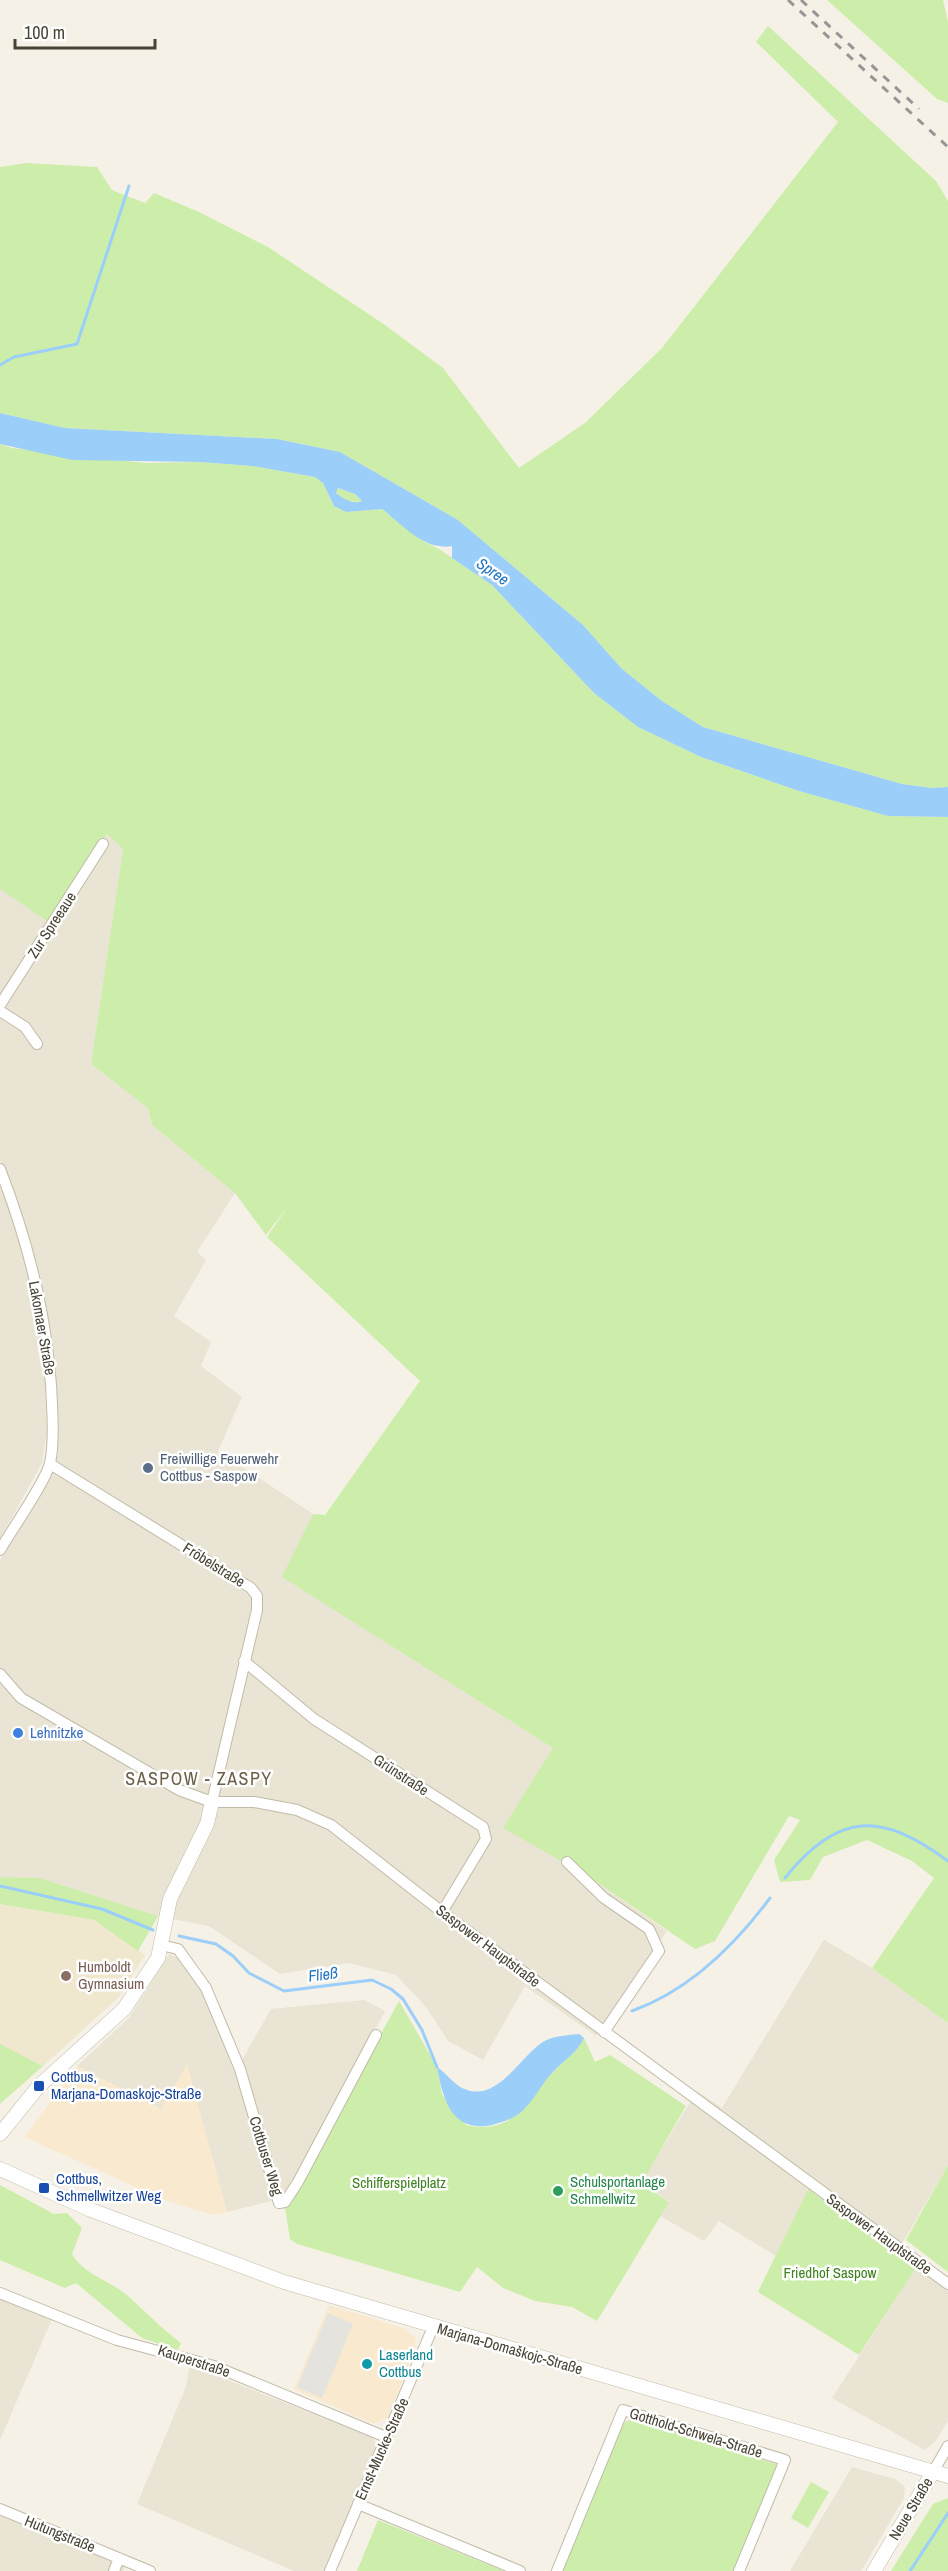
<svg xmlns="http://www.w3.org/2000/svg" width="948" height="2571" font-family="'Archivo Narrow',sans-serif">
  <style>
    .residential { fill: #e9e4d3 }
    .commercial { fill: #f9e9cf }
    .education { fill: #f0e8ce }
    .green { fill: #cea }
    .parking { fill: #e5e3de }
    .water { fill: #9bcef8; fill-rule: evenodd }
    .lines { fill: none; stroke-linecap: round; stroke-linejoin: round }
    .stream { stroke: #9bcef8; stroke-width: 3 }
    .minor-casing { stroke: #c1baa7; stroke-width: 12 }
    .tertiary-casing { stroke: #c1baa7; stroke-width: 15 }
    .minor { stroke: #fff; stroke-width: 10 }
    .tertiary { stroke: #fff; stroke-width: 14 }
    .rail { stroke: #969696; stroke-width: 3; stroke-dasharray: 8 8; stroke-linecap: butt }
    .service-dot { fill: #5c6f8a; stroke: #fff; stroke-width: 2 }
    .shop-dot { fill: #3f7fe0; stroke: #fff; stroke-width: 2 }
    .education-dot { fill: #8d6e63; stroke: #fff; stroke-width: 2 }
    .transit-dot { fill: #1a4fb4; stroke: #fff; stroke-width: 2 }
    .leisure-dot { fill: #2e9e5b; stroke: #fff; stroke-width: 2 }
    .culture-dot { fill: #0f9aa8; stroke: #fff; stroke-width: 2 }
    .labels { text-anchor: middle; stroke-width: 5; stroke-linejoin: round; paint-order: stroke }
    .street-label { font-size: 15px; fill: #484234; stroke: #fff }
    .service-label { font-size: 15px; fill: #4e5e75; stroke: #fff; text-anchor: start }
    .shop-label { font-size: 15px; fill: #366cbe; stroke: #fff; text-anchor: start }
    .education-label { font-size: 15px; fill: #785e54; stroke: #fff; text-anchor: start }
    .transit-label { font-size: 15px; fill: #164399; stroke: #fff; text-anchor: start }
    .leisure-label { font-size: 15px; fill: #27864d; stroke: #fff; text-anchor: start }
    .park-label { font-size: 15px; fill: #408121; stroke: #fff }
    .culture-label { font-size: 15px; fill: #0d838f; stroke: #fff; text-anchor: start }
    .water-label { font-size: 16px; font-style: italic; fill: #2175c1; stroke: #fff }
    .quarter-label { font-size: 18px; letter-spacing: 1.5px; fill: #6c604a; stroke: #fff }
  </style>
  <rect width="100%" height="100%" fill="#f5f1e6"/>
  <path class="residential" d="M107 834 123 849 91 1064 148 1108 152 1125 235 1193 197 1252 206 1260 174 1316 211 1342 201 1366 242 1397 218 1451 313 1514 283 1577 553 1748 591 1878 667 1931 596 2036 525 1986 483 2060 448 2041 426 2007 396 1975 349 1963 280 1974 209 1926 158 1916 40 1878 0 1877V1560L49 1476 58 1454 55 1358 32 1245 0 1159V889L50 922Z
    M0 1178 21 1241 44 1361 47 1430 42 1463 0 1539Z
    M824 1940 872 1968 948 2023V2165L896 2254 808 2189 776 2256 719 2221 704 2241 660 2216 669 2201 640 2184 697 2091 722 2108Z
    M169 1954 179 1958 204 1990 237 2069 271 2009 364 2000 385 2011 334 2109 286 2194 275 2200 227 2212 187 2065 161 2109 77 2066 129 2018Z
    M916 2268 948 2291V2421L935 2442 925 2450 832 2398Z
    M0 2298 52 2319 0 2440Z
    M190 2365 374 2438 377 2449 327 2571H294L137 2504 186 2387Z
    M852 2467 895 2479 905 2487 904 2498 861 2571H790Z
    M0 2514 125 2566 123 2571H0Z"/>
  <path class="commercial" d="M187 2064 227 2212 213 2215 165 2200 24 2137 77 2066 161 2109Z
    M329 2305 406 2329 416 2339 414 2351 388 2417 374 2424 294 2389Z"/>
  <path class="education" d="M0 1904 94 1920 145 1955 119 1997 43 2066 0 2044Z"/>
  <path class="green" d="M827 0H943L948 22V103L937 99Z
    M768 26 936 181 948 201V787L932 788 902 784 703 727 662 701 622 669 583 625 458 520 340 452 277 439 65 428 0 413V167L27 163 97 167 112 190 145 203 154 193 199 212 268 247 385 325 443 368 519 468 585 423 662 348 838 122 756 42Z
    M0 444 12 448 145 463 200 462 252 466 315 477 323 483 334 506 346 512 382 509 423 541 439 549 492 585 594 693 638 727 701 757 799 791 888 816 948 817V2023L872 1968 934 1878 912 1861 867 1840 823 1857 810 1880 780 1882 774 1860 800 1820 789 1816 715 1941 695 1949 591 1878 503 1828 553 1748 282 1577 313 1514 325 1515 420 1381 267 1237 288 1206 266 1235 235 1193 152 1125 148 1108 91 1064 123 849 107 834 50 923 0 889Z
    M338 488 355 494 362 501C353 504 339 499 335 490Z
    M0 1877 40 1878 158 1916 138 1951 94 1920 0 1904Z
    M399 2001 437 2067 442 2095 466 2125C515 2135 525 2102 552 2073 564 2060 576 2054 584 2038L595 2062 610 2055 686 2106 641 2184 669 2202 597 2321 572 2307 535 2301 503 2288 477 2267 460 2292 297 2244 290 2239 285 2208Z
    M0 2044 43 2066 0 2104Z
    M948 2165V2272L906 2240Z
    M0 2185 54 2214 67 2213 82 2228 72 2254C84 2275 110 2280 128 2296 146 2312 162 2329 181 2343L178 2350 142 2338 76 2283 65 2288 0 2260Z
    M808 2189 916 2268 859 2355 758 2292Z
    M631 2419 776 2464 778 2470 736 2571H561L622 2424Z
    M811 2482 829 2492 808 2528 791 2518Z
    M948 2498V2571H891L933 2504Z
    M378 2520 504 2571H357Z"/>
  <path class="parking" d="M328 2313 353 2324 322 2398 297 2387Z"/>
  <path class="water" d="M0 413 65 428 277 439 340 452 458 520 583 625 622 669 662 701 703 727 902 784 932 788 948 787V817L888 816 799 791 701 757 638 727 594 693 492 585 452 558V546C424 551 403 525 382 509L346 512 334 506 323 483 315 477 252 466 200 462 72 460 0 444ZM338 488 355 494 362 501C353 505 344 499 336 493Z
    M579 2034 584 2038C577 2053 564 2060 553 2072 541 2084 534 2101 521 2112 514 2119 501 2122 492 2125 451 2133 443 2099 437 2067 446 2073 453 2083 462 2088 497 2105 519 2057 543 2042 552 2036 569 2035 579 2034Z"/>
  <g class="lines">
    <path class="stream" d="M0 365 14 357 77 344 129 186
      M785 1878C838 1811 882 1812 948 1861
      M0 1886 102 1909 153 1930
      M179 1936 216 1944 233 1956 249 1973 284 1991 372 1980 391 1989 403 1999 422 2030 437 2067
      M632 2011C688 1991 735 1945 770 1898
      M910 2571 948 2513"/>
    <g class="minor-casing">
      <path id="minor" d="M0 1005 103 844
        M0 1011 25 1027 37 1044
        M0 1169C29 1244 49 1324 52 1404 53 1423 54 1445 50 1463 46 1481 11 1531 0 1550
        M50 1464 251 1588 257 1596V1610L212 1802
        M244 1661 314 1719 483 1827 486 1839 442 1912
        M0 1674 21 1698 179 1790 212 1802H254L297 1810 331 1825 442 1912 948 2284
        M567 1862 604 1898 649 1929 659 1951 604 2032
        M161 1945 178 1949 206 1988 240 2069 279 2203 285 2202 298 2182 376 2035
        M0 2293 117 2340 214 2366 386 2437
        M933 2472 948 2446
        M358 2504 520 2571
        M0 2509 150 2571
        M114 2571 119 2558
        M330 2571 433 2327
        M557 2571 623 2410 785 2460 739 2571"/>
    </g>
    <g class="tertiary-casing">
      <path id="tertiary" d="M0 2134 39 2086 124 2009 158 1958 170 1899 207 1824 212 1802
        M0 2169 91 2210 284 2282 948 2476
        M874 2571 933 2472"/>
    </g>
    <use href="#minor" class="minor"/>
    <use href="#tertiary" class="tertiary"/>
    <path class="rail" d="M788 0 948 147
      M801 0 919 109"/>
  </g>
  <circle class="service-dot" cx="148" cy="1468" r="6"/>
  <circle class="shop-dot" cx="18" cy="1733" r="6"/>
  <circle class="education-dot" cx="66" cy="1976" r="6"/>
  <g class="transit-dot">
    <rect x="33" y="2080" width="12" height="12" rx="3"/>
    <rect x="38" y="2182" width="12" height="12" rx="3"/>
  </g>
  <circle class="leisure-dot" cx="558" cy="2191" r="6"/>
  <circle class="culture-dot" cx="367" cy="2364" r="6"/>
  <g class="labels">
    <g class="street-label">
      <text transform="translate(52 925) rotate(-57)" y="5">Zur Spreeaue</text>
      <text transform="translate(42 1328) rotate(80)" y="5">Lakomaer Straße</text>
      <text transform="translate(214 1565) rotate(32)" y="5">Fröbelstraße</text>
      <text transform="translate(401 1775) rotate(33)" y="5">Grünstraße</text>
      <text transform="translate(488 1946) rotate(37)" y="5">Saspower Hauptstraße</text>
      <text transform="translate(266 2156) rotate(73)" y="5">Cottbuser Weg</text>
      <text transform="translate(879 2234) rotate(36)" y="5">Saspower Hauptstraße</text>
      <text transform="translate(510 2349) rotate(16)" y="5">Marjana-Domaškojc-Straße</text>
      <text transform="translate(194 2361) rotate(18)" y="5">Kauperstraße</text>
      <text transform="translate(696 2433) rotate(17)" y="5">Gotthold-Schwela-Straße</text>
      <text transform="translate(382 2449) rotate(-66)" y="5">Ernst-Mucke-Straße</text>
      <text transform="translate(911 2509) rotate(-59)" y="5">Neue Straße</text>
      <text transform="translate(60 2534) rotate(22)" y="5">Hutungstraße</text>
    </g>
    <g class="service-label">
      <text x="160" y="1464">Freiwillige Feuerwehr<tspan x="160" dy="17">Cottbus - Saspow</tspan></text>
    </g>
    <g class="shop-label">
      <text x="30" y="1738">Lehnitzke</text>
    </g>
    <g class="education-label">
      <text x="78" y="1972">Humboldt<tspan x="78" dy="17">Gymnasium</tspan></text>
    </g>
    <g class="transit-label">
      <text x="51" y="2082">Cottbus,<tspan x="51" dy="17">Marjana-Domaskojc-Straße</tspan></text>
      <text x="56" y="2184">Cottbus,<tspan x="56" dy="17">Schmellwitzer Weg</tspan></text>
    </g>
    <g class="leisure-label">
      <text x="570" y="2187">Schulsportanlage<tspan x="570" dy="17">Schmellwitz</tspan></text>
    </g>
    <g class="park-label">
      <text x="399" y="2188">Schifferspielplatz</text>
      <text x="830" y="2278">Friedhof Saspow</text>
    </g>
    <g class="culture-label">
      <text x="379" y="2360">Laserland<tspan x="379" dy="17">Cottbus</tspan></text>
    </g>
    <g class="water-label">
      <text transform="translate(493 571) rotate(35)" y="6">Spree</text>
      <text transform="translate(323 1974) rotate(-7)" y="6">Fließ</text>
    </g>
    <g class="quarter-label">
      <text x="199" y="1785">SASPOW - ZASPY</text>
    </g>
  </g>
  <path d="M15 39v9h140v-9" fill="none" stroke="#484234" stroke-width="3"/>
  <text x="24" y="39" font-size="18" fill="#484234" stroke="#ffffff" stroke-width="4.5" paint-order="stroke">100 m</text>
</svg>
